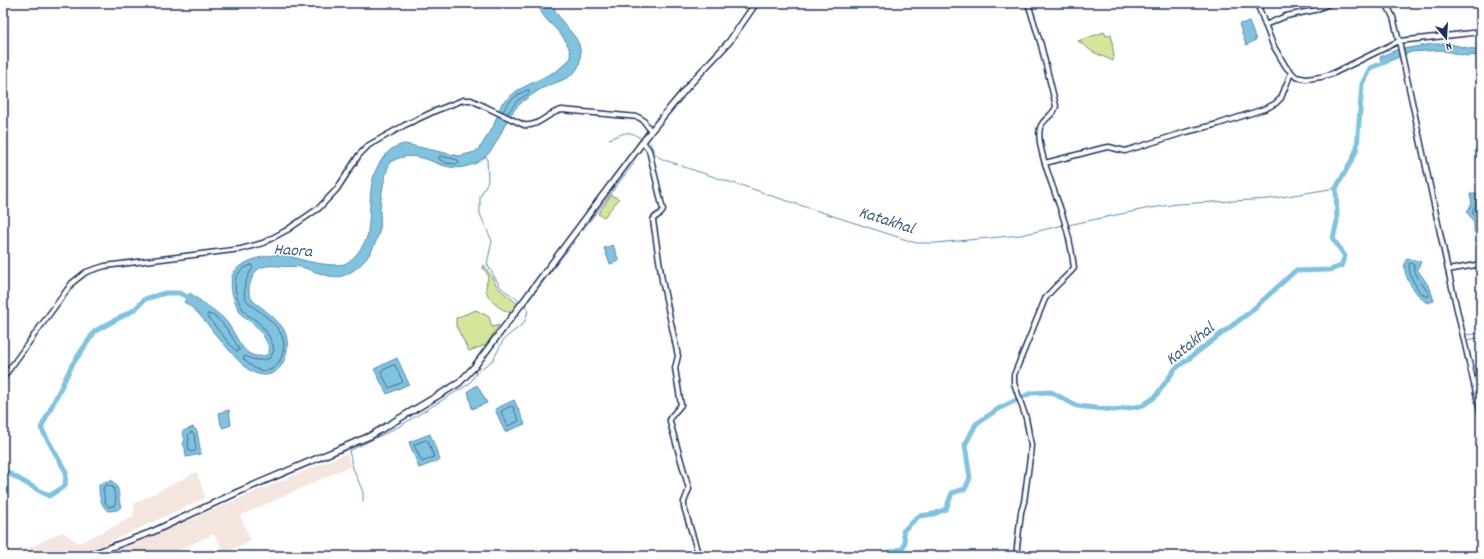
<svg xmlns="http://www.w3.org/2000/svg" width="1484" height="559" font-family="Dekko,sans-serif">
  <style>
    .built { fill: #f5e5df }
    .green { fill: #d4e69a; stroke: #788a7c }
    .water { fill: #7fc3df; stroke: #5788ab }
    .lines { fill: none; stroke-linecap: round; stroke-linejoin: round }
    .shore { stroke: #436a92; stroke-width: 1 }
    .stream { stroke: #5788ab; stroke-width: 1 }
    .river { stroke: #7fc3df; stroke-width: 5 }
    .tertiary-casing { stroke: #1b2f5e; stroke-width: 7 }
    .primary-casing { stroke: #1b2f5e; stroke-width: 8 }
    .tertiary { stroke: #fff; stroke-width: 4 }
    .primary { stroke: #fff; stroke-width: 5 }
    .labels { text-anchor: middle; stroke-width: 3; stroke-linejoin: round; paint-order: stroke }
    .water-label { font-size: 17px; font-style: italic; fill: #395b85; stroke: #fff }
  </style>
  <rect width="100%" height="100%" fill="#fff"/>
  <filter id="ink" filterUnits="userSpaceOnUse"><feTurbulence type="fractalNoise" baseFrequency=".025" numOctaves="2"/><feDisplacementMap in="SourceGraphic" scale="8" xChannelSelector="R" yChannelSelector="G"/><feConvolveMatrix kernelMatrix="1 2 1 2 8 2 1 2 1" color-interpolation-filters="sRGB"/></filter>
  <g filter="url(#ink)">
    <path class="built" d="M347 453 350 466 240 516 251 541 224 553 214 534 165 556H104Z
      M197 472 205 498 79 556H12L62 532 79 543 133 517 135 503Z"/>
    <path class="green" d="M1104 32 1106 36 1111 34 1114 57 1113 61 1093 52 1078 41Z
      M611 195 619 199 604 217 598 214Z
      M484 265 499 289 518 304 511 313C501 310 486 300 486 288 486 284 488 279 488 275L483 268Z
      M476 310 489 317 492 327 499 325 486 345 469 351 456 326V318Z"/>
    <path class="water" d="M537 3H551C554 9 558 15 562 21 572 35 583 40 580 61 577 79 557 81 543 88 537 91 527 98 521 103 498 123 501 157 468 166 438 175 423 144 390 162 384 177 381 194 380 210 380 216 381 222 380 228 376 248 364 267 345 275 333 281 313 270 301 267 294 266 287 267 279 266 266 265 255 266 251 281 248 289 248 294 253 301 262 308 279 320 284 330 294 349 281 384 255 373 245 369 237 359 230 351 225 345 219 339 214 333 205 321 197 310 184 302L190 293C201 302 214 309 223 318 238 332 241 363 267 355L270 349C266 339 260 329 251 322 248 320 244 318 242 315 238 310 235 302 233 296 231 289 230 278 234 272 243 259 273 253 287 255 291 255 295 258 299 259 309 262 333 267 344 264 351 262 359 252 363 245 368 238 368 231 369 222 371 200 368 177 383 158 389 150 394 146 405 144L459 156 475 152 481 146 493 127 502 103 518 90 558 70 571 58C570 40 557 31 546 19 542 15 540 8 537 3Z
      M1249 22 1256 40 1246 45 1239 24Z
      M1433 44H1450L1472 49 1481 47V55L1467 56 1440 50 1411 52 1382 64 1380 57 1396 50Z
      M1470 194H1481V232H1474V222L1467 212 1472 203Z
      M613 245 619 261 610 264 604 248Z
      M1407 258 1421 262 1417 269 1430 288 1434 301 1427 303C1416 295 1398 272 1407 258Z
      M397 358 409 384 387 394 374 369Z
      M477 385 487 403 472 409 468 391Z
      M514 400 525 424 505 432 495 409Z
      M229 410 231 425 223 428 221 425 219 413Z
      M193 427 197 431 201 454 186 457 185 448 183 444 185 439 182 433 183 431Z
      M430 434 440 460 419 468 409 442Z
      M111 480C122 488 117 497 121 507L117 510 108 511C100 505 99 495 99 485L103 482H110Z"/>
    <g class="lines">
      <path class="shore" d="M503 112C506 102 517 95 527 90H529V93L517 101 507 114
        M441 156 458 160 459 163 457 164 446 163 439 159V157Z
        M1481 198 1476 200V204L1472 212 1478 221V236L1481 241
        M1411 263 1414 265C1413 276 1425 285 1429 295L1428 297C1418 294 1408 275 1409 264Z
        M251 265 253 268C248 275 242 287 245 297 247 302 251 305 255 308 269 319 288 332 283 352 282 357 280 361 277 365 272 370 267 372 260 370 254 369 247 363 243 358L245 356C254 360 260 362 270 358L274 350C272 338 263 326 254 319 251 317 247 315 244 311 238 303 231 283 238 274 241 269 246 267 251 265Z
        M208 314C221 315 233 339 239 349V351H236L218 330 207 316Z
        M393 365H395L403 382 389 388 381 372Z
        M511 406 513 407 519 421 508 426 501 412Z
        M192 432 194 434 196 450 195 451 191 452 189 451 188 444 189 440 188 435Z
        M426 440 428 441 434 457 422 462 414 445Z
        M107 485 113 487 116 500 114 506 109 507 105 502 103 488Z"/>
      <path class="stream" d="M609 139C622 135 627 128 640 138
        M650 143C656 159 661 159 677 164
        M487 157 488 181 480 197V214L492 241 487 264 501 288 521 302
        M681 166 739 185
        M741 185 764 193
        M766 194 916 243H936L1021 235 1064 225
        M1068 225 1145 209 1177 204 1269 199 1336 188
        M582 231 634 163
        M572 245 575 240
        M1475 266 1481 271
        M1453 284 1457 301
        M1458 304 1462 322
        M525 305 570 247
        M1464 331 1468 335 1481 333
        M1468 340 1481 337
        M1471 360C1471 368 1477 367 1481 373
        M363 502V492L353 468 349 451 398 427 469 384 478 371 493 360 504 339 524 323 528 311 524 304"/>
      <path class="river" d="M3 470 49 496 65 486 66 472 41 428 72 365 95 331 134 310 145 299 165 293H179L192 299
        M879 556 903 548 905 542 903 531 919 516 934 514 946 509 952 493 965 489 970 478 965 445 976 424 998 409 1031 393 1051 392 1077 406 1114 410 1142 406 1155 397 1175 369 1250 312 1295 271 1330 270 1341 266 1345 256 1333 239 1337 221 1336 188 1353 158 1357 148 1362 84 1370 68 1388 61"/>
      <g class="tertiary-casing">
        <path id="tertiary" d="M1257 3 1273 45 1286 67 1296 77 1306 79 1321 77 1334 73 1399 41 1481 32
          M1386 3 1393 17 1399 41 1448 270 1481 415
          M1265 25 1286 16 1315 10 1331 3
          M643 142 649 150 663 210C662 215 655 215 653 220L662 280 678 356 675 368 681 405 670 418V422L689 489 684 502V507L697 550 696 556
          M1045 163 1103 148 1109 147 1125 151 1186 132 1218 124 1267 108 1276 103 1281 98 1291 73
          M1448 270 1481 264
          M3 378 72 283 86 272 105 266 241 249 263 243 287 230 319 208 337 189 359 155 369 145 405 125 435 111 463 100H471L524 125C540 127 548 112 562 110L638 117 643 120 651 131
          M1016 556 1021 512 1024 502 1030 457 1031 445 1026 418 1014 383V375L1045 299C1053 287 1065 279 1074 268 1072 252 1069 235 1064 220 1058 198 1035 147 1040 128 1042 119 1054 116 1056 106L1041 45 1028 3"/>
      </g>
      <g class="primary-casing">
        <path id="primary" d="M87 556 152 532 238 492 370 436 459 383 475 366 651 131 689 85 729 42 756 3"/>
      </g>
      <use href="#tertiary" class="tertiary"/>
      <use href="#primary" class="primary"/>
    </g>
  </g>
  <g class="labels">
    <g class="water-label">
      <text transform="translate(887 219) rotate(18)" y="6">Katakhal</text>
      <text transform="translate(293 249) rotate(4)" y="6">Haora</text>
      <text transform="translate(1189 343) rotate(-39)" y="6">Katakhal</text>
    </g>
  </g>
  <rect width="1484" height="559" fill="none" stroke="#fff" stroke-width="16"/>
  <rect x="8" y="8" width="1468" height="543" fill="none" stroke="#1b2f5e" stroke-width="1.5" filter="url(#ink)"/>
  <g transform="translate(1446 38) rotate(162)" stroke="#ffffff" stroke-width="3" paint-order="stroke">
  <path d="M0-3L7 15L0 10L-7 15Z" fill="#1b2f5e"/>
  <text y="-6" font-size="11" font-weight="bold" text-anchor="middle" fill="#1b2f5e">N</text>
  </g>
</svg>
